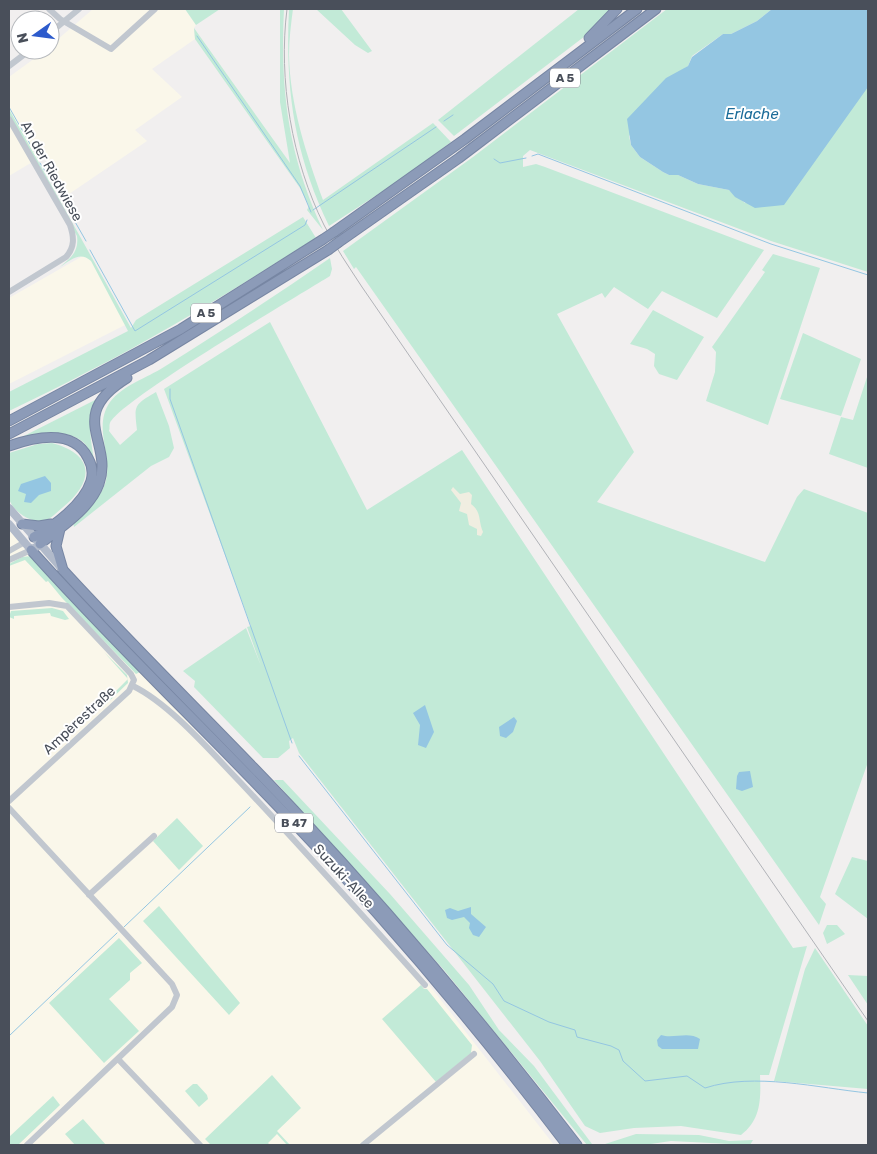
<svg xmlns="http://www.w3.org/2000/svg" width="877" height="1154" font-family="Rubik,sans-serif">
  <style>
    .commercial { fill: #faf7ea }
    .green { fill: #c2ead7 }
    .sand { fill: #f0eee1 }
    .water { fill: #94c6e2 }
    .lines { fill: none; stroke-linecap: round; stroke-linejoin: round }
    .stream { stroke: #94c6e2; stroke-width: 1 }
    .highway-casing { stroke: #7786a3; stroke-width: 11 }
    .minor { stroke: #c1c7cf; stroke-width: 6 }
    .major { stroke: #b1baca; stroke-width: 8 }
    .highway { stroke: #8c9bb8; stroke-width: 9 }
    .rail { stroke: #b1b3b8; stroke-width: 1 }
    .highway-bridge-casing { stroke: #7786a3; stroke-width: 11; stroke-linecap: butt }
    .highway-bridge { stroke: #8c9bb8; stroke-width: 9 }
    .labels { text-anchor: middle; stroke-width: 4; stroke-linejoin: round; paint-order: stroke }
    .shield { fill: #fff; stroke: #80848c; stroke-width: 1 }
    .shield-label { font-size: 12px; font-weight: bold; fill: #494f5a }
    .street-label { font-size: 14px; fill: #494f5a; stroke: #fff }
    .water-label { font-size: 15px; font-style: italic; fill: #1c6c99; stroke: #fff }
  </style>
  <rect width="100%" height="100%" fill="#f1efef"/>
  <path class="commercial" d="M93 9H185L196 25 194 28 195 39 152 69 182 97 135 130 147 141 69 194 44 155 9 176V77L46 50H50V46Z
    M88 253 127 324 9 384V298Z
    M9 528 426 981 554 1145H9V809L11 807 9 804Z"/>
  <path class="green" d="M185 9H220L196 25Z
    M280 9H284C280 91 288 155 323 230L307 210 309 206 300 188 195 39 194 28 290 163 280 102Z
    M289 9H293C291 24 289 39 289 55 290 105 306 153 323 200L433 123 451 142 403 178 329 226C294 153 285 89 289 9Z
    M316 9H341L372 51 368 53 355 45Z
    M579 9H611L589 33 454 136 438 120Z
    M667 9H772L757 21 731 34H723L692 56 688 66 681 71 629 136 631 145 640 157 663 172 669 175H678L698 184 729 190 745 203 868 87V272L771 241 530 150 523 156V167L536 164 545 167 764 250 717 318 662 291 648 309 614 287 605 298 602 293 557 314 634 452 597 502 765 562 797 497 804 489 868 513V762L820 897 826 904 819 925 356 267 354 269 343 251 473 157Z
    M9 109 131 328 136 320 303 217 316 238C241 285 166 332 87 372 61 386 35 398 9 411V392L128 331 91 261C80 251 71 260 60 267 72 257 79 251 77 236L9 114Z
    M773 254 820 268 768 425 706 401 715 372 716 352 712 347 765 272 762 270Z
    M330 258 332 269 330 276C298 296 120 400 110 423 109 425 110 428 109 431L120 445 137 430C134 405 134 405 156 392L169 426 174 448 169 457 151 466 74 527 73 522C84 511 100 499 105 484 114 456 92 428 110 402 123 385 147 378 164 367 220 332 275 296 330 258Z
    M653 310 704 337 677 380 659 374 654 366 655 354 647 349 630 344Z
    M270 322 367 510 462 450 793 948 807 946 769 1075H760C761 1099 761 1120 741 1135L681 1126 634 1128 600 1133 585 1126 540 1061 299 753 293 738 289 741 290 748 278 758H263L194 687 195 681 183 671 246 628 261 666 247 627 251 626 164 389Z
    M803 333 861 359 841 416 780 399Z
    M868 374V468L829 454 841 417 853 420Z
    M97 399C85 422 92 443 95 467 92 460 90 451 86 445 69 425 35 437 14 441Z
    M52 443C97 455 93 483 62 508 56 513 50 520 43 521 30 523 13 511 9 499 5 490 9 464 9 453L38 444Z
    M31 556 135 666 140 672 136 674 62 598 48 581 46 582 25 560 9 566V564L22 557Z
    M52 608 63 611 69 619 65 620 51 616 50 613 14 616V619L9 617 11 611Z
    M104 652 127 675 128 683 102 708 101 706 128 679Z
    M274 780H283L390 894 469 985 499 1030 534 1066 592 1144 602 1145 636 1134 699 1135 729 1141 753 1140 750 1145 671 1141 644 1145H587L444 970Z
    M177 818 203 846 179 870 153 841Z
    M852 857 868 861V919L835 894Z
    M159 906 240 1003 229 1015 143 921Z
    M827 925H837L845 934 827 944 823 933Z
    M119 938 142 963 130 973V980L109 999 139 1031 104 1063 49 1003Z
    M815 948 868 1026V1089L774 1081 805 969Z
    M848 975 868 976V1005Z
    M421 985 424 989H427L472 1045 471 1053 436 1082 382 1019Z
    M272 1075 301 1108 277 1131 290 1145H287L277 1134 268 1143 270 1145H211L205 1139Z
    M193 1084H197L207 1095 208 1099 199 1107 185 1091Z
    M53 1096 60 1105 18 1145H9V1137Z
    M83 1119 106 1145H75L65 1134Z"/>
  <path class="sand" d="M453 487 460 494 469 492 472 495 471 504C482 512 478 521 483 532L481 536 477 535V529L469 525 467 514 459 511 461 503 451 490Z"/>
  <path class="water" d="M772 9H868V87L784 205 755 208 735 197 729 190 698 184 678 175H669L663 172 640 157 631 145 627 119 666 78 688 66 692 57 723 34H731L757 21Z
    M45 476 51 483V491L39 495 31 503 24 502 26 494 18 491 21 484Z
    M425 705 434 732 426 748 418 745 420 725 413 713Z
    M514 717 517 721 513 732 506 738 500 736 499 727Z
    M750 771 753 787 742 791 736 789 737 776 739 772Z
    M471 907V914L486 927 479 937 473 935 469 928 470 923 464 917 452 920 447 918 445 910 450 908 458 911Z
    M661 1035C673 1039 689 1031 700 1039L698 1049H662L658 1046 657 1040Z"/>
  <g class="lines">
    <path class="stream" d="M197 36 300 186 311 212
      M9 107 38 158
      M444 121 453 115
      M532 156 538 154 771 244 868 275
      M494 159 500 163 526 158
      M40 163 47 174
      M51 180 53 184
      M58 192 86 241
      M313 210 436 127
      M90 250 135 331 305 225 307 220
      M170 389V399L292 743
      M299 756 447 945 493 984 504 1001 549 1022 575 1030 577 1037 611 1046 619 1050 623 1061 645 1081 687 1076 705 1088C754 1072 818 1088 868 1093
      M124 927 250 807
      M9 1036 117 933"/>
    <g class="highway-casing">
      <path id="highway" d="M589 38 617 9
        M334 232 465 139 637 9
        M339 242 459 158 656 9
        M9 421 181 329 322 240
        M9 434 149 360 328 250
        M9 446C35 437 73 428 88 458 92 465 93 474 91 481 84 504 54 526 34 537
        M22 524 39 526 51 524
        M60 529 56 546 63 570C138 652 218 729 294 810 394 917 488 1029 577 1145
        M40 544C60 528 90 509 99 484 114 442 65 416 127 378
        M31 550C114 643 205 729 291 820 389 922 481 1032 567 1145"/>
    </g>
    <path class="minor" d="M49 9 60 19 111 49 155 9
      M50 33 79 9
      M9 66 30 50
      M9 119 70 225C74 237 75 247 66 257L9 292
      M9 551 25 542
      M9 560 31 550
      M9 607 49 603 67 606 131 674 134 680 129 691 9 801
      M133 686C170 704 211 752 240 782 303 849 364 917 425 985
      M9 808 172 984 177 995 172 1007 27 1145
      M89 895 154 836
      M118 1059 200 1145
      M363 1145 474 1054"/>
    <path class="major" d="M9 508 63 570
      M9 524 31 550 36 547"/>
    <use href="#highway" class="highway"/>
    <path class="rail" d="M287 9C278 80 292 161 324 225 335 247 349 267 362 287L868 1021"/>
    <g class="highway-bridge-casing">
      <path id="highway-bridge" d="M322 240 334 232
        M328 250 339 242"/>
    </g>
    <use href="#highway-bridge" class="highway-bridge"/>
  </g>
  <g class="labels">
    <g class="shield">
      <rect x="550" y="68.5" width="30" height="19" rx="4"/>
      <rect x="191" y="303.5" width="30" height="19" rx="4"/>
      <rect x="275" y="813.5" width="38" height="19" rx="4"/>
    </g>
    <g class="shield-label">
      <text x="565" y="82">A 5</text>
      <text x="206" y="317">A 5</text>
      <text x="294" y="827">B 47</text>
    </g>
    <g class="street-label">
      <text transform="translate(52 171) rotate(61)" y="5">An der Riedwiese</text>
      <text transform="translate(79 720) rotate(-43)" y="5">Ampèrestraße</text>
      <text transform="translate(344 876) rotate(47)" y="5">Suzuki-Allee</text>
    </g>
    <g class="water-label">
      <text x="752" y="119">Erlache</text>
    </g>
  </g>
  <rect width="877" height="1154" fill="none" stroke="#494f5a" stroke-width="20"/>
  <g transform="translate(35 35) rotate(256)"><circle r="24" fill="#ffffff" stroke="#b6b9bd"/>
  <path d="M0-4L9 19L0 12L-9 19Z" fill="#2d5bcc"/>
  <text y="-8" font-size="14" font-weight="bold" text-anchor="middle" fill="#494f5a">N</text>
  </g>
</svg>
